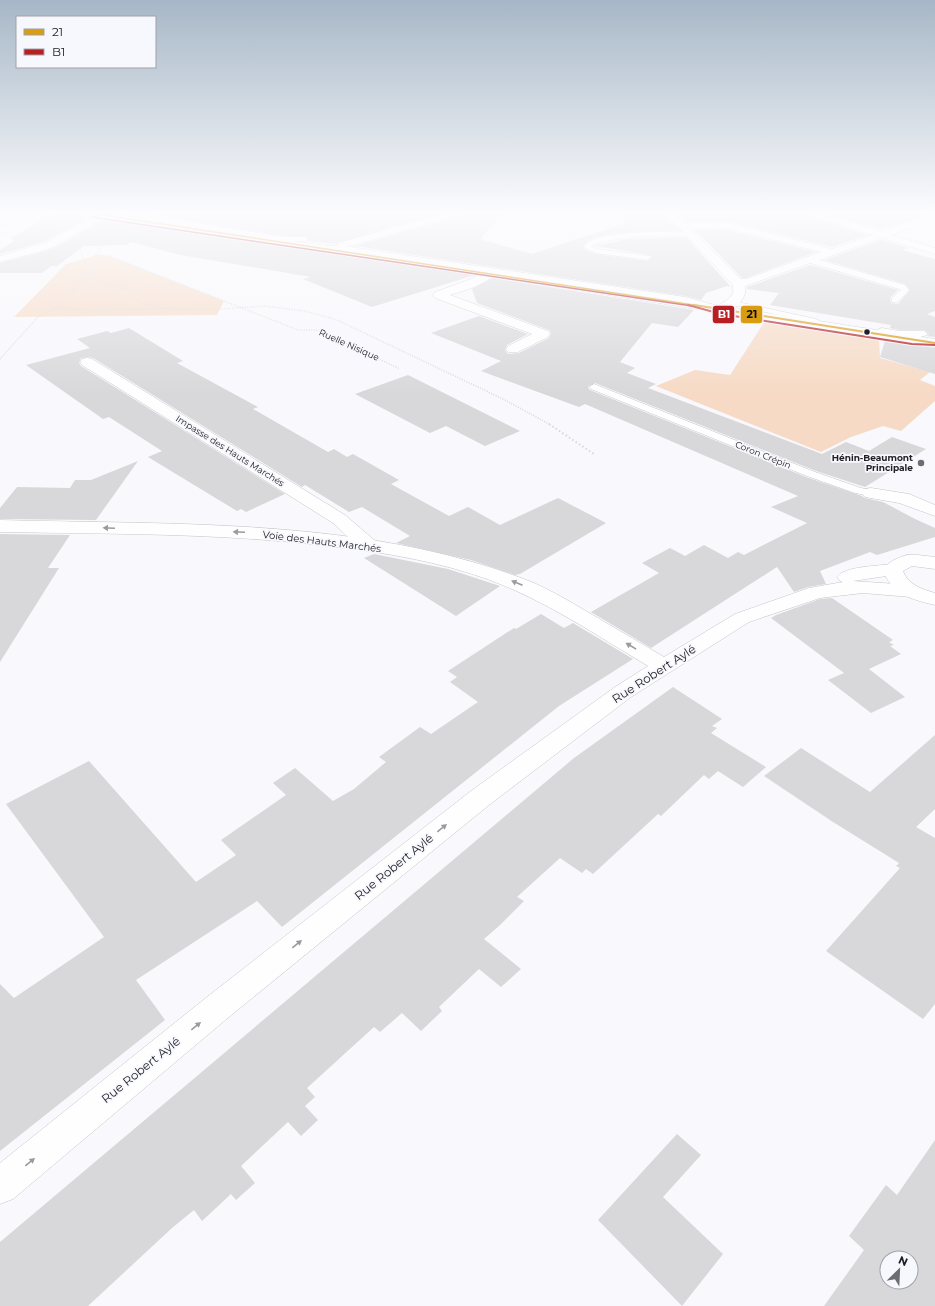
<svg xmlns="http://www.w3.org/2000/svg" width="935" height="1306" font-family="Montserrat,sans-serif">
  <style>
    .green { fill: #f6dac5 }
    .building { fill: #d8d8db; fill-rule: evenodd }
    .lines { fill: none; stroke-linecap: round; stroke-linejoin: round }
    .service-casing { stroke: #c5c5c9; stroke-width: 1 }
    .minor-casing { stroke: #c5c5c9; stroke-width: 1 }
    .tertiary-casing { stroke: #c5c5c9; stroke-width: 1 }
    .secondary-casing { stroke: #c5c5c9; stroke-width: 1 }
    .path-far1 { stroke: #d8d8d8; stroke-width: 1.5; stroke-dasharray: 1 1.5; stroke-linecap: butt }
    .path { stroke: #d8d8d8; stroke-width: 2; stroke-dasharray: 1.5 2.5; stroke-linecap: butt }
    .service { fill: #fefeff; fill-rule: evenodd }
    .minor { fill: #fefeff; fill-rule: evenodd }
    .tertiary { fill: #fefeff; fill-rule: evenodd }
    .secondary { fill: #fefeff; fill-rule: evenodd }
    .bus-1-far1-casing { stroke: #f7f7fe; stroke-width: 3 }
    .bus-1-casing { stroke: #f7f7fe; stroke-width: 4 }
    .bus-2-far1-casing { stroke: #f7f7fe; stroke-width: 3 }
    .bus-2-casing { stroke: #f7f7fe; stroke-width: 4 }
    .bus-1-far1 { stroke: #da9c10; stroke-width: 1.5 }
    .bus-1 { stroke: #da9c10; stroke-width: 2 }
    .bus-2-far1 { stroke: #b71f22; stroke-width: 1.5 }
    .bus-2 { stroke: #b71f22; stroke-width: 2 }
    .oneway { fill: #9b9b9d }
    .bus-dot { fill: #212125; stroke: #f7f7fe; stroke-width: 1.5 }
    .poi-dot { fill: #6c6c71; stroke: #f7f7fe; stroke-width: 1.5 }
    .labels { text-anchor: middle; stroke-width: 3.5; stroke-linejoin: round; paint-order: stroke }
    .far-street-label { font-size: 9px; fill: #212125; stroke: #f7f7fe }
    .far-poi-label { font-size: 9px; font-weight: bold; fill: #212125; stroke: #f7f7fe; text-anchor: end }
    .street-label { font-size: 10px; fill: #212125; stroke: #f7f7fe }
    .near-street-label { font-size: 12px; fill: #212125; stroke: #f7f7fe }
    .line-badge { stroke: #f7f7fe; stroke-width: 1.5 }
    .badge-label { font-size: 11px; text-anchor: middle; font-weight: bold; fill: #fff }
    .pale-badge-label { font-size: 11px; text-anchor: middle; font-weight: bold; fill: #111 }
  </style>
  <rect width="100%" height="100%" fill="#f8f8fd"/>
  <path class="green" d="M96 255 109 256 224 301 217 315 14 317 66 264Z
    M765 321 879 338 880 358 930 372 920 380 935 386V401L901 431 883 426 851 437 821 452 656 386 695 370 730 375Z"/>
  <path class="building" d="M55 212H77L82 216 89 217 46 241 0 254V250L15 240 10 239Z
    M136 212H447L338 242 336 244 307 241 309 239 305 236H284Z
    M466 212H505L480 239 532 254 626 223 617 212 663 213 679 230 616 233 597 237 589 240 583 246 585 250 596 254 647 261 652 258 650 255 595 246 627 239 686 237 731 287 727 286 706 293 701 300 685 296 355 246 463 215Z
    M676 212H802L805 215 867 235 832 247 726 221H686Z
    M821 212H926L927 214 882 229Z
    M104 220 475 275 372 307 303 279 311 277 181 255 131 242 126 245 84 246 57 266H51L42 273H0V263L39 253 56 247Z
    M695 230H726L816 252 746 278H742Z
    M882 240 909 248 902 250 935 259V311L927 314 935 317V337L927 336 929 334 924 330H899L890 328 891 325 770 305 779 293 747 289V287L811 265 898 290 890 298 891 303 898 304 910 290 905 284 824 260Z
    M492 278 694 310 678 327 652 323 620 362 635 368 627 373 656 384 648 388 822 454 846 442 869 451 892 437 926 449 865 487 816 471 595 383 588 386V388L590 390 806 477 862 496 865 498 883 502 915 519 935 528V537L877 555 870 552 820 571 826 584 808 587 794 592 777 567 651 648 591 612 659 573 642 563 670 548 685 556 704 545 728 558 738 552 744 555 807 523 771 507 798 496 585 404 579 407 481 371 501 361 431 333 479 316 528 334 507 345 505 350 508 354 519 353 549 338 551 333 549 330 477 303 472 289Z
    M129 328 183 361 177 363 258 407 253 409 328 452 334 449 347 457 353 454 399 480 391 484 449 516 468 507 500 525 558 498 606 523 520 574 515 575 471 560 396 543 410 536 362 507 349 512 305 485 302 487 93 358 87 357 81 358 79 363 81 366 285 494 246 512 241 509 237 511 148 457 162 451 109 417 103 419 26 365 90 348 77 339 107 331 111 333Z
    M885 341 935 348V374L880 357Z
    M408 375 520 431 485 446 446 426 430 433 355 394Z
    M138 461 96 520 0 519V508L17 487 70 488 75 480H91Z
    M0 534 70 535 48 568H59L0 662Z
    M374 554 448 569 500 586 456 616 364 558Z
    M832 598 893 640 889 642 894 645 890 646 901 654 869 669 905 697 871 713 828 680 844 673 771 618 776 615 820 599Z
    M541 614 564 628 573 623 633 659 559 706 282 927 257 901 136 980 165 1020 0 1151V984L14 998 104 937 6 804 89 761 196 882 236 855 221 840 286 795 273 783 295 768 333 801 354 789 386 762 379 757 420 727 431 734 478 702 450 682 457 677 448 671 514 628 516 629Z
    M673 687 722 719 712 726 717 728 711 733 766 767 743 787 718 771 709 779 704 775 661 816 658 814 593 874 586 869 582 873 560 858 517 897 524 901 499 926 484 939 521 969 501 987 479 969 439 1007 442 1011 421 1031 402 1013 380 1032 374 1027 307 1088 315 1097 305 1106 318 1120 301 1136 288 1122 241 1166 255 1183 236 1200 231 1194 202 1221 194 1210 172 1228 88 1306H0V1242L574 758Z
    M935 735V809L916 827 935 838V1004L923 1019 826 951 900 868 896 866 899 863 833 822 764 776 801 748 870 792Z
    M677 1134 701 1155 663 1197 723 1254 682 1306 598 1220Z
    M935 1140V1306H824L864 1250 849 1236 886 1185 897 1195ZM887 1258H911V1282H887Z"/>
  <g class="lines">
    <g class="service-casing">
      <path id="service" d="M120 212H129L284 237H305L308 239 305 241H284L143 219Z
        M651 232H690L693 234 690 236C657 236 622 234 591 246L597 249 650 256 651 258 647 260 596 253 586 249 584 245C598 233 633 233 651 232Z
        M326 246H344L685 297 715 305 716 307 712 309 684 301 344 250 324 249 323 248Z
        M807 258H813L905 285 909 290 898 302H892V298L901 290 899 289 807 262Z
        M730 301H733L816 319 820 321 816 323 733 305H730Z
        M882 328 899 331H924L928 334C920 341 889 335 879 333L878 331 879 329Z
        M594 384 815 472 861 488 875 491 877 493 871 496 855 493 807 476 591 389 589 387Z"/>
    </g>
    <g class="minor-casing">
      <path id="minor" d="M102 212H110L111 214 55 246 39 252 0 262V256L47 242Z
        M451 212H465L463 214 346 247H338L337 245 338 243Z
        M664 212H674L685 223 726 222 832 249 872 235 805 214 803 212H817L882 231 935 213V219L892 235 935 248V254L882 238 745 286C748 300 731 315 718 312L716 309C722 300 738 299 732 284ZM726 228 821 252 746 279H741L691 229Z
        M0 224 4 225 9 230 8 232 0 234Z
        M489 270 493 271 495 273C485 286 465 290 450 295L548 331 550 334 548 337 518 352H508L506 349 508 346 532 334 435 298 433 295 435 292 471 279Z
        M87 358 92 359 345 515 380 545 377 549C360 553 345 533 333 523L82 365 80 362 82 359Z
        M871 488 909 494 935 505V516L899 503 865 497 862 493 865 489Z"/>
    </g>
    <g class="tertiary-casing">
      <path id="tertiary" d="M0 520C175 525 370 517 534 583 552 591 569 601 586 611 612 626 638 642 664 657L735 614 809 588 843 582 840 581 837 577C845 566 879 566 893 564L900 566 903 570 900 574 853 581 911 585 918 587 921 591 918 595 911 597 863 593 820 598 749 622 631 697 489 805 229 1017 13 1199 0 1204V1163L207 997 471 791 615 687 648 666C596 635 545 600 487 579 437 561 382 552 328 546 220 533 109 534 0 532Z"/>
    </g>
    <g class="secondary-casing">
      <path id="secondary" d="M78 212H100L489 270 935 339V347L489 276 83 215Z
        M907 555H918L935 557V569L912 566 903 571C908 585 922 589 935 593V605C913 600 891 594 883 570 889 561 897 558 907 555Z"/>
    </g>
    <path class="path-far1" d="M111 234 96 255 109 256 298 330H318L400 369
      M80 250 85 262 93 274 88 278
      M88 278 127 289 138 301 162 308 94 311 56 307Z
      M162 308 206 310 265 306 305 311 337 320 503 399 551 425
      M915 309 933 300 935 293
      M0 359 38 317 56 307"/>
    <path class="path" d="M549 424 594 454"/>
    <use href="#service" class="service"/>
    <use href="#minor" class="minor"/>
    <use href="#tertiary" class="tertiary"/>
    <use href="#secondary" class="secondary"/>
    <g class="bus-1-far1-casing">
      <path id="bus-1-far1" d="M83 212 700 306"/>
    </g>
    <g class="bus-1-casing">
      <path id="bus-1" d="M694 305 935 343"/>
    </g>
    <g class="bus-2-far1-casing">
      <path id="bus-2-far1" d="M91 217 692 306"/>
    </g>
    <g class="bus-2-casing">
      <path id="bus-2" d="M688 305 721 314 912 344 935 345"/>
    </g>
    <use href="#bus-1-far1" class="bus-1-far1"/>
    <use href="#bus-1" class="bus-1"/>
    <use href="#bus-2-far1" class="bus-2-far1"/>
    <use href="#bus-2" class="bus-2"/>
  </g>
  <defs><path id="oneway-solid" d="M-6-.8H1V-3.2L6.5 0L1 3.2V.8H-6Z"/></defs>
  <g class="oneway">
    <use href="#oneway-solid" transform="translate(109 528) rotate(-178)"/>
    <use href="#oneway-solid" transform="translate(239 532) rotate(-177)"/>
    <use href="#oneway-solid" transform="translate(517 583) rotate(-157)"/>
    <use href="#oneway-solid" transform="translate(631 646) rotate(-149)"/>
    <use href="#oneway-solid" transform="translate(442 828) rotate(-39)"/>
    <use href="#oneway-solid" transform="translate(297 944) rotate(-39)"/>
    <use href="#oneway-solid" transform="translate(196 1026) rotate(-39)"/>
    <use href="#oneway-solid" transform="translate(30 1162) rotate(-39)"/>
  </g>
  <linearGradient id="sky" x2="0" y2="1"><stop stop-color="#a7b7c7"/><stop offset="0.54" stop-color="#fcfcfe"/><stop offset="1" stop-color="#fcfcfe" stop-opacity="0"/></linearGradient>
  <rect width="935" height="394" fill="url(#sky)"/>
  <circle class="bus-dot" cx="867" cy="332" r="3.5"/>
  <circle class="poi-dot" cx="921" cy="463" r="4"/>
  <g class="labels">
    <g class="far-street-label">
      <text transform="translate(349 345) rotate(24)" y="3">Ruelle Nisique</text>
      <text transform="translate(230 451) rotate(32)" y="3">Impasse des Hauts Marchés</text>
      <text transform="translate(763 455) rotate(22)" y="3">Coron Crépin</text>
    </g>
    <g class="far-poi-label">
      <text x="913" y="461">Hénin-Beaumont<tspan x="913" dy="10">Principale</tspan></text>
    </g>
    <g class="street-label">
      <text transform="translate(322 541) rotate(7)" y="4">Voie des Hauts Marchés</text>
    </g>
    <g class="near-street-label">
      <text transform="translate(654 674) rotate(-33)" y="4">Rue Robert Aylé</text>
      <text transform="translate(394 867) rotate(-39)" y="4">Rue Robert Aylé</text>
      <text transform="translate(141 1070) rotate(-39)" y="4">Rue Robert Aylé</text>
    </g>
  </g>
  <g class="line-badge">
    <rect x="740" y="305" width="23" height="19" rx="4" fill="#da9c10"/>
    <rect x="712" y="305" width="23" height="19" rx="4" fill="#b71f22"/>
  </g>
  <g class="badge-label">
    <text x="724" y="318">B1</text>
  </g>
  <g class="pale-badge-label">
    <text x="752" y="318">21</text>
  </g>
  <rect x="16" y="16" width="140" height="52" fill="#f7f7fe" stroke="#a1a1a7"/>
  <rect x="24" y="29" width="20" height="6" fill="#da9c10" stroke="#a1a1a7"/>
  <text x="52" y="36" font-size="12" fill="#212125">21</text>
  <rect x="24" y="49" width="20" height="6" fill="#b71f22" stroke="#a1a1a7"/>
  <text x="52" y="56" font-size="12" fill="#212125">B1</text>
  <g transform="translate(899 1270) rotate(24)"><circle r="19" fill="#f7f7fe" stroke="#a1a1a7"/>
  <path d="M0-3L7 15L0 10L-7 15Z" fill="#6c6c71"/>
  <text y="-6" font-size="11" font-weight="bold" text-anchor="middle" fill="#212125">N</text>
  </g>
</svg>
